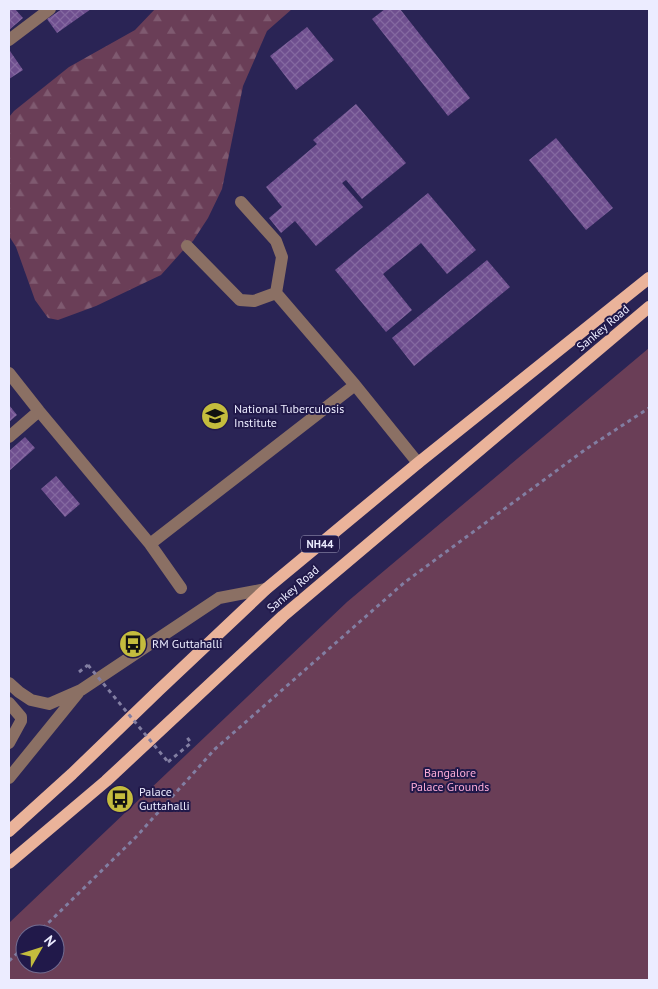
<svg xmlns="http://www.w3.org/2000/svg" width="658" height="989" font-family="'PT Sans',sans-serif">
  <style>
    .forest { fill: url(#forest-firs) }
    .green { fill: #6a3e57; fill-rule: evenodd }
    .building { fill: url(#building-cross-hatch) }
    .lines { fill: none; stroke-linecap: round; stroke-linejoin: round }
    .path { stroke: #827ea2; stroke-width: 3; stroke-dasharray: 4 4; stroke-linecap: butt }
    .minor { stroke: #8b7064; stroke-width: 12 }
    .major { stroke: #eab39a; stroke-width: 12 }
    .path-bridge { stroke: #827ea2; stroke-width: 3; stroke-dasharray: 4 4; stroke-linecap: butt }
    .labels { text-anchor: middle; stroke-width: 4; stroke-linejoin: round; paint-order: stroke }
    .shield { fill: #21194a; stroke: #afadc9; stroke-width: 1 }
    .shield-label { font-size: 11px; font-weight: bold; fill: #ececff }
    .street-label { font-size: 12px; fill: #ececff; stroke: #21194a }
    .poi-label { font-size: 12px; fill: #ececff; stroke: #21194a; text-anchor: start }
    .park-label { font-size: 12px; fill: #faabd6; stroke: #21194a }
  </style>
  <defs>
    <pattern id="forest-firs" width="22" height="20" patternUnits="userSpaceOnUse" patternTransform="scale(1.25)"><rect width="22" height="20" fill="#6a3e57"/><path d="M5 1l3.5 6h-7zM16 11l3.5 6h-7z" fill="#7f5a70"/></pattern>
    <pattern id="building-cross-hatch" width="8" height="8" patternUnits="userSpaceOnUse" patternTransform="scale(1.25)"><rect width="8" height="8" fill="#6f4f8f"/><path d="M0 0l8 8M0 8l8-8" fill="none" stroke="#8468a0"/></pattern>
  </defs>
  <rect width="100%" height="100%" fill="#2a2455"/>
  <path class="forest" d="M155 9H292L267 31 243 86 222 189 208 218 193 241 187 246 161 275 96 306 58 320 48 318 35 300 16 247 9 236V117L14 111 69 67 135 30Z"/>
  <path class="green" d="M649 348V980H9V923L347 602ZM25 934H55V964H25Z"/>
  <path class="building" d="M9 9H15L23 18 9 30Z
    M62 9H91L57 33 47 19Z
    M385 9H400L470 98 448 116 372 19Z
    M307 27 334 60 296 90 270 56Z
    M10 51 23 70 9 79V52Z
    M356 104 406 163 362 199 346 180 342 183 363 207 316 246 295 221 281 233 269 218 282 207 266 187 317 144 313 140Z
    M556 138 613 208 586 230 529 160Z
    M428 193 476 250 447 274 421 243 383 274 412 310 386 332 335 270Z
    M487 260 510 287 414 366 392 338Z
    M9 405 17 415 9 422Z
    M25 437 35 448 9 471V451Z
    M56 476 80 504 65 517 41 489Z"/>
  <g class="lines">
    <path class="path" d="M79 672 88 665
      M168 762 191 743 186 736
      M37 934 136 837 215 749 405 582 586 449 649 408
      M9 961 25 946"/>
    <path class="minor" d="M9 40 50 9
      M241 202 276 241 282 257 276 293 355 385 418 463
      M187 246 240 300 254 301 276 293
      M9 373 39 411 150 544 181 588
      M9 437 39 411
      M150 544 355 385
      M9 683 19 692 31 700 49 704 81 690 219 598 266 589
      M9 703 21 717V721L9 743
      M9 778 78 693"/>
    <path class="major" d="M9 831 72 774 159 690 266 589 418 463 649 278
      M9 863 106 781 283 616 649 307"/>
    <path class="path-bridge" d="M88 665 168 762"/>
  </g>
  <defs>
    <g id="university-disc" transform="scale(1.4375)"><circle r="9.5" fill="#c4bc3d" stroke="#21194a"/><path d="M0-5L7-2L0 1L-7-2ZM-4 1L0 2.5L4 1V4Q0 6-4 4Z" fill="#111"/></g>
    <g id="bus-disc" transform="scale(1.4375)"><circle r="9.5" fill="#c4bc3d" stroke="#21194a"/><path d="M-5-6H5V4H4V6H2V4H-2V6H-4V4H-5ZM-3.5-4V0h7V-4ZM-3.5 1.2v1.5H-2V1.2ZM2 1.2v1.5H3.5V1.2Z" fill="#111"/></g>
  </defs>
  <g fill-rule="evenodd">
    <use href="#university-disc" x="215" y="416"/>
    <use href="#bus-disc" x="133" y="644"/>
    <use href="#bus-disc" x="120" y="799"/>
  </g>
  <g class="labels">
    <rect class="shield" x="301" y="535.5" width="38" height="17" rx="4"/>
    <g class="shield-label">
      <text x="320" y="548">NH44</text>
    </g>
    <g class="street-label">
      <text transform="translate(603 328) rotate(-40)" y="4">Sankey Road</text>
      <text transform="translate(293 589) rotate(-41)" y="4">Sankey Road</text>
    </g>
    <g class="poi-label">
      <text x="234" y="413">National Tuberculosis<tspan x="234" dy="14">Institute</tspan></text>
      <text x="152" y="648">RM Guttahalli</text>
      <text x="139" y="796">Palace<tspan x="139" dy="14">Guttahalli</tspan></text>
    </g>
    <g class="park-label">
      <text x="450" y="777">Bangalore<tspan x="450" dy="14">Palace Grounds</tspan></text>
    </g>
  </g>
  <rect width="658" height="989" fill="none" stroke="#ececff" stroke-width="20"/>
  <g transform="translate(40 949) rotate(51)"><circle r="24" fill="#21194a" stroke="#726d92"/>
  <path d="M0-4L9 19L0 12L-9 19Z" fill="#c4bc3d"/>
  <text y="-8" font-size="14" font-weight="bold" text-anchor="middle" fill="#ececff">N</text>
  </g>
</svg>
